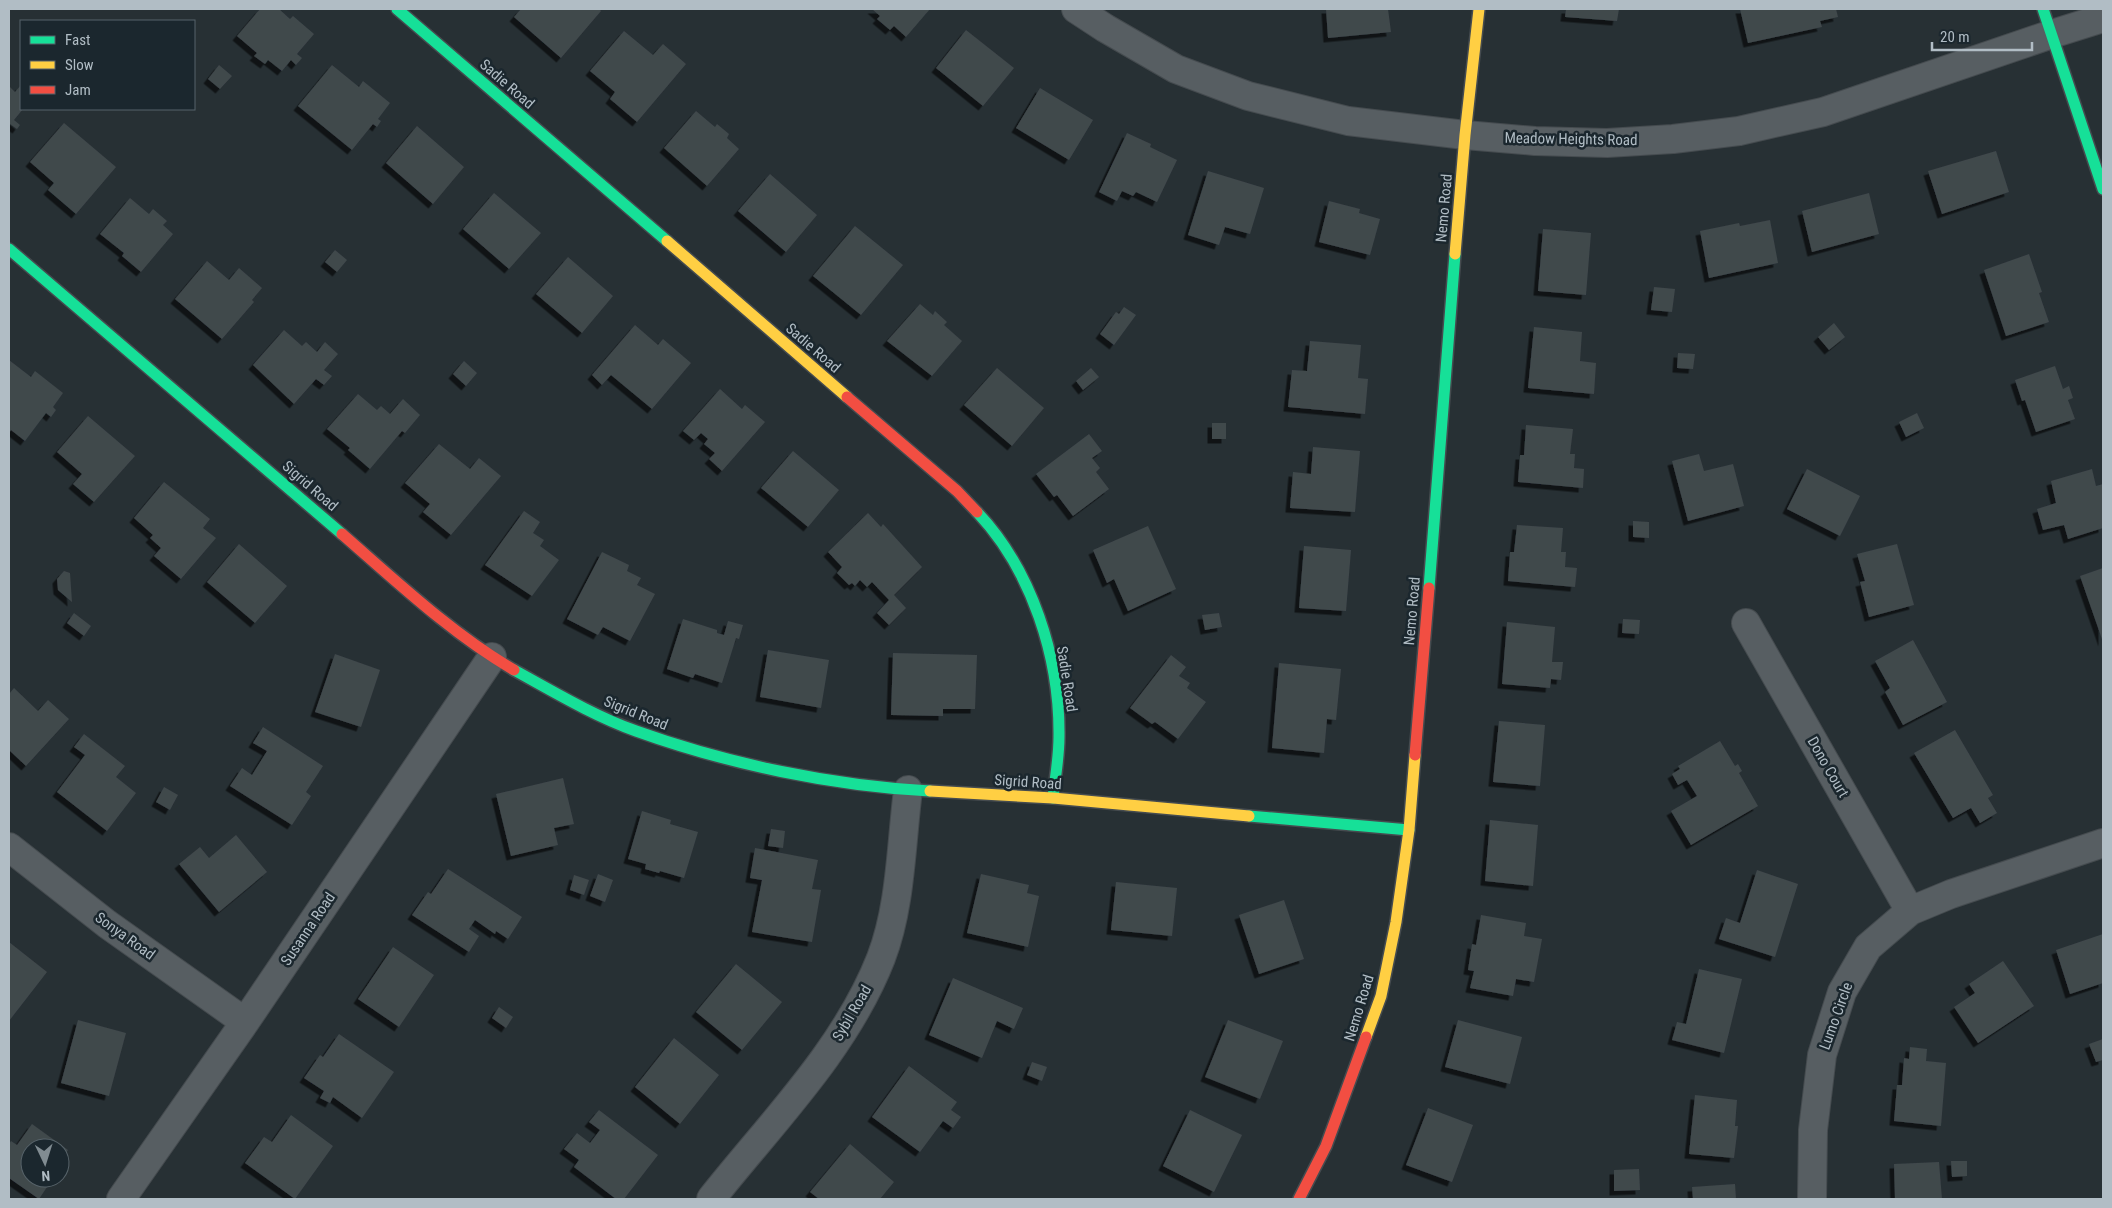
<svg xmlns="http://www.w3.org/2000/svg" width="2112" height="1208" font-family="'Roboto Condensed',sans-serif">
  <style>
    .building { fill: #40484c; filter: url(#shadow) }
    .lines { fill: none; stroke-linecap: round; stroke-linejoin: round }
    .street-casing { stroke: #454b4f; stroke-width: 30 }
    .fast-casing { stroke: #454b4f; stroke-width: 14 }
    .slow-casing { stroke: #454b4f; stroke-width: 14 }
    .jam-casing { stroke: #454b4f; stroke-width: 14 }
    .street { stroke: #575e62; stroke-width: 28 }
    .fast { stroke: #16e098; stroke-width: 11 }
    .slow { stroke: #ffcf43; stroke-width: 11 }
    .jam { stroke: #f24e42; stroke-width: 11 }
    .labels { text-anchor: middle; stroke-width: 5; stroke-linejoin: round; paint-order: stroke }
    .street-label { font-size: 15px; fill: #b1bdc5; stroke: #1b272e }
  </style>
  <defs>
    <filter id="shadow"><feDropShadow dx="-4.5" dy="4.5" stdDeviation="0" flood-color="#0009"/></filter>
  </defs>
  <rect width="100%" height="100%" fill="#273034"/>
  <path class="building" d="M260 9H279L290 19 293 16 314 34 297 54 302 58 296 65 291 60 282 71 268 60 265 64 254 56 257 53 237 36Z
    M521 9H599L601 11 561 58 514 17Z
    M872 9H930L906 37 894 26 890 30 877 19 880 16Z
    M1326 9H1388L1391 32 1328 38Z
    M1566 9H1619L1617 21 1565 17Z
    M1740 9H1836L1838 17 1820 21 1822 27 1748 43Z
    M966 30 1014 68 983 106 936 68Z
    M624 31 653 55 663 44 686 64 637 122 610 99 615 92 590 71Z
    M219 65 232 76 220 89 208 79Z
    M332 65 359 87 363 81 390 103 378 119 381 121 377 127 373 124 352 150 298 106Z
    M21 85V109H23L14 120 20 125 17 129 10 124 9 126V86L15 92Z
    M1040 88 1093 120 1069 160 1016 128Z
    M696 111 715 127 717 124 729 134 727 138 739 149 707 186 664 148Z
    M64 123 116 167 76 214 48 190 54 183 30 162Z
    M417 126 464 167 433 204 386 163Z
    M1127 133 1151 144 1150 147 1177 160 1157 202 1136 192 1133 196 1122 191 1117 201 1099 192Z
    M1996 151 2009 192 1942 214 1928 171Z
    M1208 171 1264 188 1250 234 1225 227 1219 245 1188 235Z
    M770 174 817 215 786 252 738 211Z
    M494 193 541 233 509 269 463 229Z
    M1869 193 1879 234 1812 252 1802 211Z
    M130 198 149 214 153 209 167 221 163 225 173 234 141 272 122 256 124 253 100 234Z
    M1329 201 1360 209 1359 213 1380 219 1370 255 1319 242Z
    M1770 220 1778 263 1709 278 1700 231 1739 223 1740 226Z
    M855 226 903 265 861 315 813 276Z
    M1543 229 1591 233 1586 295 1538 291Z
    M335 250 347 260 337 272 325 262Z
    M2029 254 2042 292 2039 293 2049 322 2006 336 1984 270Z
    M568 257 613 296 582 333 536 294Z
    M207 261 229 280 239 268 262 288 252 300 254 302 222 339 175 299Z
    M1654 287 1675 289 1672 312 1651 310Z
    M920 304 933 315 935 311 947 322 944 325 962 341 932 376 887 341Z
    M1124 307 1136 315 1114 345 1100 334 1116 312 1119 314Z
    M1834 323 1845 337 1829 350 1818 337Z
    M635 325 658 345 663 339 691 363 652 409 611 375 602 385 592 375Z
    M1534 327 1582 332 1580 361 1596 363 1594 394 1528 388Z
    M284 330 302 346 306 342 317 352 325 342 338 354 324 370 332 376 324 385 316 379 294 404 253 365Z
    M1310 341 1361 345 1358 378 1368 379 1365 414 1288 407 1292 370 1307 371Z
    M1678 353 1695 354 1693 369 1677 368Z
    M9 360 31 377 35 371 63 393 53 407 56 410 51 417 46 413 25 441 11 430 9 433Z
    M464 361 477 373 466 386 453 374Z
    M2055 366 2063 389 2069 386 2073 398 2068 400 2075 419 2036 432 2025 400 2022 401 2015 380Z
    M997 368 1044 408 1012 446 964 405Z
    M1091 368 1099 377 1083 390 1076 381Z
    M720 389 742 409 745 405 765 422 722 471 709 459 715 453 704 444 708 439 701 433 694 440 683 431Z
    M358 394 377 410 381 406 390 414 403 399 420 415 405 433 402 431 370 469 348 450 350 448 327 429Z
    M1917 413 1924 428 1906 437 1899 422Z
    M88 416 135 456 94 502 73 484 82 474 57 452Z
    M1212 423H1226V439H1212Z
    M1526 425 1573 429 1570 454H1575L1574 468 1584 469 1583 488 1518 482 1520 455H1524Z
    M1089 434 1102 451 1092 458 1100 468 1096 472 1109 489 1073 516 1057 495 1054 497 1036 474Z
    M439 444 470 469 479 458 501 476 451 535 423 512 430 504 405 483Z
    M1313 447 1360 451 1355 512 1290 508 1293 472 1311 474Z
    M793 451 839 490 808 527 761 488Z
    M1699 454 1704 471 1733 464 1744 506 1688 521 1672 461Z
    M1807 469 1860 496 1840 536 1787 509Z
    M2092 469 2096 486 2103 484V528L2068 539 2064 525 2043 530 2037 509 2056 503 2051 481Z
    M164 482 210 519 203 528 216 538 181 579 154 556 161 548 150 538 153 535 134 518Z
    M524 511 540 522 533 533 544 540 540 546 559 560 532 596 485 565Z
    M868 513 881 527 883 524 922 567 894 595 906 608 889 625 877 613 889 600 872 582 867 587 860 580 855 586 852 583 849 585 837 573 842 567 828 552Z
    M1633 521 1649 522V538L1633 537Z
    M1517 525 1563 528 1561 552H1566L1565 567 1577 568 1575 587 1508 581 1510 552H1514Z
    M1148 526 1176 589 1128 611 1114 579 1107 583 1093 550Z
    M239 544 287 586 255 623 207 582Z
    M1897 544 1914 605 1869 617 1860 582 1865 581 1857 554Z
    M1304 546 1351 550 1346 611 1299 608Z
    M602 552 629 565 627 571 641 578 637 585 655 594 630 641 603 627 598 635 567 619Z
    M2103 568V642L2080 576Z
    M64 571 70 573 72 602 58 590 57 579Z
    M74 613 91 626 84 636 67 623Z
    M1219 613 1222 627 1205 630 1202 615Z
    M683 619 717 630V633L724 635 728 621 743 625 739 639 736 638 722 683 695 674 693 678 667 669Z
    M1623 619 1640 620 1639 634 1622 633Z
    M1507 622 1555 627 1552 662H1563L1561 680 1551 679 1550 688 1502 684Z
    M1913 640 1947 702 1903 725 1885 692 1890 688 1875 661Z
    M768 650 829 660 821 708 760 697Z
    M893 653 977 655 975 709H943V716L891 715Z
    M335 654 380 670 361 727 315 712Z
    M1171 655 1186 667 1179 676 1190 683 1187 688 1206 702 1178 739 1155 722 1152 724 1130 708Z
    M1279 663 1341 669 1336 720 1327 719 1324 753 1272 748Z
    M14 688 38 711 48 700 69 719 26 766 9 750V694Z
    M1499 721 1545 725 1540 786 1493 782Z
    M263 727 323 766 306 792 311 796 292 825 230 786 242 768 252 775 267 751 253 743Z
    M1955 730 1993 795 1988 798 1997 813 1980 823 1971 808 1953 818 1914 753Z
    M84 734 125 766 116 777 136 793 107 831 57 792 85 755 74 747Z
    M1720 741 1735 766 1738 764 1742 771 1739 773 1758 806 1691 845 1671 811 1697 796 1687 780 1678 785 1672 774 1680 769 1678 766Z
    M563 778 574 824 554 828 558 845 511 856 496 794Z
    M164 787 178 795 170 810 156 802Z
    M642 811 671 820 670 824 698 832 684 878 660 871 659 873 645 869 646 864 628 859Z
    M1490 820 1538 825 1533 886 1485 881Z
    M771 829 785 831 783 848 768 846Z
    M236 835 267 872 219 912 179 864 200 847 209 858Z
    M755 848 818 860 812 889 821 890 812 942 752 932 762 880 750 878Z
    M448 869 522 917 508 939 496 931 495 934 475 920 469 929 479 936 469 952 412 915 428 892 431 894Z
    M1757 870 1798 884 1775 957 1719 939 1726 918 1740 923Z
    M598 874 613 880 605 902 590 896Z
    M981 874 1029 885 1027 893 1039 896 1028 947 967 933Z
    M574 875 589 880 584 895 570 890Z
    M1116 882 1177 888 1172 936 1111 930Z
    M1284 900 1304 959 1259 974 1239 915Z
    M1481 915 1526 923 1524 936 1542 939 1534 982 1516 979 1513 996 1470 988 1474 971 1468 970 1472 944 1476 945Z
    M2103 934V983L2070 994 2056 950Z
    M9 942 47 972 9 1021Z
    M393 947 434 975 399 1027 358 999Z
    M2003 961 2034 1006 1978 1043 1954 1007 1975 993 1969 984Z
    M736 964 782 1002 742 1050 696 1012Z
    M1699 969 1742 979 1724 1053 1672 1040 1677 1022 1686 1024Z
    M953 978 1023 1008 1014 1029 997 1021 982 1058 929 1035Z
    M499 1007 513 1017 506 1028 492 1018Z
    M78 1020 126 1033 109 1096 61 1083Z
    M1228 1020 1283 1041 1260 1099 1205 1077Z
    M1458 1020 1522 1037 1510 1084 1445 1067Z
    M339 1034 394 1072 362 1118 333 1097 330 1103 320 1098 324 1091 304 1078 320 1055 323 1057Z
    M674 1038 719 1075 680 1124 635 1087Z
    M2103 1039V1060L2096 1062 2089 1044Z
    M1910 1047 1927 1049 1926 1061 1946 1063 1941 1126 1894 1121 1897 1085H1902L1904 1058 1909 1059Z
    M1032 1062 1047 1067 1042 1081 1027 1075Z
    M909 1066 957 1102 951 1110 961 1117 953 1128 943 1121 920 1152 872 1117Z
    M1695 1095 1737 1100 1735 1126H1738L1734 1158 1689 1154Z
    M1428 1108 1473 1125 1452 1182 1406 1165Z
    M599 1110 658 1155 624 1199H616L574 1167 579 1160 564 1149 577 1133 590 1143 600 1130 589 1122Z
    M1190 1110 1242 1135 1214 1192 1163 1166Z
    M291 1115 333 1146 295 1199 245 1163 264 1137 272 1142Z
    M32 1124 68 1150 60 1161V1148H30V1178H53L39 1199 9 1178V1144L11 1141 17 1145Z
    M850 1144 894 1182 880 1199H819L810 1192Z
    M1951 1161H1967V1176L1952 1177Z
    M1939 1162 1942 1199H1895L1894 1164Z
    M1639 1169 1640 1190 1614 1191V1170Z
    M1735 1184 1736 1199H1693L1692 1187Z"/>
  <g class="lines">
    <g class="street-casing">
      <path id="street" d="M1076 9 1105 28 1176 69 1248 96 1348 121 1465 135 1535 141 1607 143 1673 139 1739 131 1823 112 2052 34 2103 18
        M1746 623 1910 911
        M9 847 107 924 245 1022
        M121 1199 245 1022 492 657
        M711 1199C771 1123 845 1050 881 958 901 906 901 845 908 790
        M1812 1199 1813 1130 1822 1055 1842 992 1868 947 1910 911 1951 894 2103 843"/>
    </g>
    <g class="fast-casing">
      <path id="fast" d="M397 9 667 241
        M2043 9 2103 189
        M9 249 342 534
        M977 512C1032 570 1060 658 1059 737 1059 758 1055 778 1053 798
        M1429 588 1455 254
        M514 670C554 692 594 716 636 731 728 764 833 786 930 791
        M1249 816 1409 830"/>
    </g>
    <g class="slow-casing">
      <path id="slow" d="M667 241 847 397
        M1455 254 1465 135 1479 9
        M930 791 1053 798 1249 816
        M1366 1037 1381 996 1396 922 1409 830 1415 755"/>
    </g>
    <g class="jam-casing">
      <path id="jam" d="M847 397 957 491 977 512
        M342 534C396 581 452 634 514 670
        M1415 755 1429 588
        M1299 1199 1326 1146 1366 1037"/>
    </g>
    <use href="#street" class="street"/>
    <use href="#fast" class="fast"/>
    <use href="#slow" class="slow"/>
    <use href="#jam" class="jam"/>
  </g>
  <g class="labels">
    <g class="street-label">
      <text transform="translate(507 84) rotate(41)" y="5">Sadie Road</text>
      <text transform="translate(1571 139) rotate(1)" y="5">Meadow Heights Road</text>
      <text transform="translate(1444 208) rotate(-85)" y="5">Nemo Road</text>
      <text transform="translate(813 348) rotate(41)" y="5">Sadie Road</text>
      <text transform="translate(310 486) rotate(41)" y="5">Sigrid Road</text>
      <text transform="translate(1412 611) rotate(-85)" y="5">Nemo Road</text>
      <text transform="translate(1067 679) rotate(81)" y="5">Sadie Road</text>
      <text transform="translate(636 713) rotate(22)" y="5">Sigrid Road</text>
      <text transform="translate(1828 767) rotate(60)" y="5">Dono Court</text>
      <text transform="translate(1028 782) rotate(4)" y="5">Sigrid Road</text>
      <text transform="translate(308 929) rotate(-56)" y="5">Susanna Road</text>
      <text transform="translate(125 936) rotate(36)" y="5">Sonya Road</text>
      <text transform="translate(1359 1008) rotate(-73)" y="5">Nemo Road</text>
      <text transform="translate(852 1013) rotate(-60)" y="5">Sybil Road</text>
      <text transform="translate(1836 1016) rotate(-70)" y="5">Lumo Circle</text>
    </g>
  </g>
  <rect width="2112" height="1208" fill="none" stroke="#b1bdc5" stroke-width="20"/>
  <rect x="20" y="20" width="175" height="90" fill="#1b272e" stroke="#57636a"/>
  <rect x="30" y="36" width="25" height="8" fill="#16e098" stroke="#57636a"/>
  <text x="65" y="45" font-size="15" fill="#b1bdc5">Fast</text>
  <rect x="30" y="61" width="25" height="8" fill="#ffcf43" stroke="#57636a"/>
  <text x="65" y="70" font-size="15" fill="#b1bdc5">Slow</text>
  <rect x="30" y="86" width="25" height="8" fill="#f24e42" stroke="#57636a"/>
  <text x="65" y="95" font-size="15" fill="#b1bdc5">Jam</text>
  <g transform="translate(45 1163) rotate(176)"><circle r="24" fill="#1b272e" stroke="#57636a"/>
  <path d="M0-4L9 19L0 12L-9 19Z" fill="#818c92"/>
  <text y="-8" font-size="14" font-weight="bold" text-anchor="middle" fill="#b1bdc5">N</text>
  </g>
  <path d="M1932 42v8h100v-8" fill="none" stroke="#b1bdc5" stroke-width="2.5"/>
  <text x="1940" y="42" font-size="15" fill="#b1bdc5" stroke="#1b272e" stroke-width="4" paint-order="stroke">20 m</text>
</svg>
